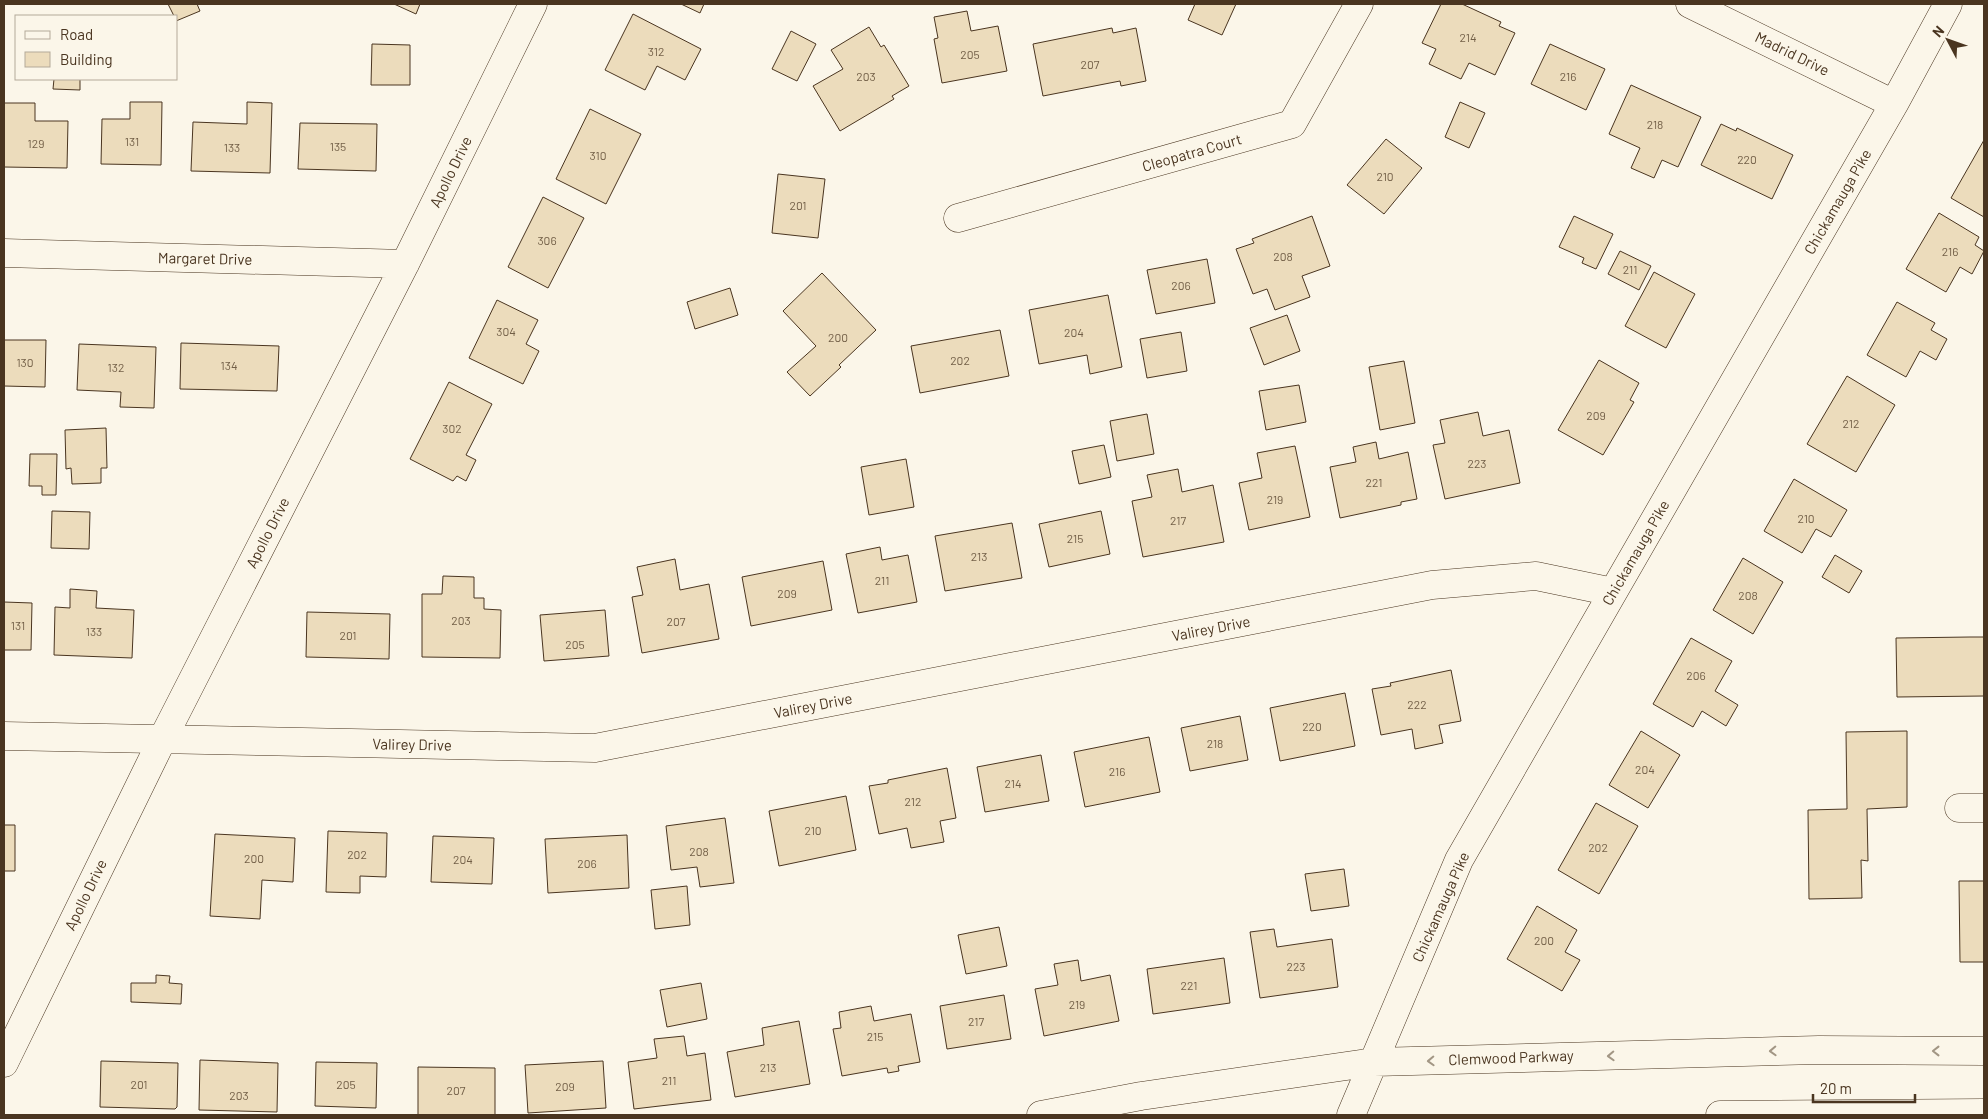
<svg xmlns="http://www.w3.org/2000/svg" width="1988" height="1119" font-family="Barlow,sans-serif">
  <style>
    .building { fill: #ecdcbc; stroke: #4a3520 }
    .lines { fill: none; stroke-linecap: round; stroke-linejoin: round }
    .minor-casing { stroke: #4a3520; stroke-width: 29 }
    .minor { stroke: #fbf6e9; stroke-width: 28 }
    .oneway { stroke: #a29684 }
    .labels { text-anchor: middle; stroke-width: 4; stroke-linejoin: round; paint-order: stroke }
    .number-label { font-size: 12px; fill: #725f47 }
    .street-label { font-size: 15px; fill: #4a3520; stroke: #fbf6e9 }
  </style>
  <rect width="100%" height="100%" fill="#fbf6e9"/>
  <path class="building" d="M168 4H197L200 11 176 21V16H174Z
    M394 4H420L416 14Z
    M681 4H704L700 13Z
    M1195 4H1236L1222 35 1188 20Z
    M1441 4H1462L1501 22 1499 26 1515 33 1495 75 1469 63 1461 79 1429 64 1436 49 1422 43Z
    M967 11 971 31 998 26 1007 71 942 83 934 39 938 38 934 17Z
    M633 14 701 49 685 80 657 66 645 90 605 70Z
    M869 27 881 47 884 45 909 86 892 96 894 99 840 131 813 86 843 69 831 50Z
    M1112 28 1113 33 1136 28 1146 81 1121 86 1120 81 1043 96 1033 44Z
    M791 31 816 44 797 81 772 69Z
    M372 44 410 45V85H371Z
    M1550 44 1605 69 1586 110 1531 84Z
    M54 79H80V90L53 89Z
    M1631 85 1701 117 1678 167 1662 160 1654 178 1631 168 1640 148 1609 134Z
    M130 102H162L161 165 101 164 102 119H130Z
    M247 102 272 103 270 173 191 171 193 122 247 124Z
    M1460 102 1485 113 1469 148 1445 137Z
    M4 103H35V121H68L67 168 4 167Z
    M590 109 641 134 606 204 556 179Z
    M300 123 377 124 376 171 298 169Z
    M1721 124 1736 131 1737 128 1793 155 1772 199 1701 165Z
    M1386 139 1422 168 1384 214 1347 185Z
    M1984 140V217L1951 198Z
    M778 174 825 179 818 238 772 233Z
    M543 197 584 218 548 288 508 267Z
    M1939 213 1979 237 1975 245 1984 251 1972 274 1960 267 1946 292 1906 269Z
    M1312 216 1330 266 1302 276 1310 297 1275 310 1267 289 1253 294 1236 249 1254 243 1252 239Z
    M1574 216 1613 234 1596 269 1582 263 1584 258 1559 247Z
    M1620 251 1651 266 1639 290 1608 274Z
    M1207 259 1215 303 1156 314 1147 270Z
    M1654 272 1695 294 1666 348 1625 326Z
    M822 273 876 330 839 365 841 367 810 396 787 372 816 346 783 311Z
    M730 288 738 315 695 329 687 302Z
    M1108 295 1122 367 1090 374 1087 355 1039 364 1029 310Z
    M497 300 538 320 526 344 539 351 523 384 469 358Z
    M1897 302 1935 323 1931 330 1947 339 1936 360 1920 351 1906 377 1867 355Z
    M1287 315 1300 351 1264 365 1250 328Z
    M1000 330 1009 376 920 393 911 346Z
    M1181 332 1187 371 1147 378 1140 339Z
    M4 340H46L45 387 4 386Z
    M181 343 279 346 277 391 180 389Z
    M79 344 156 347 154 408 120 407 121 392 77 390Z
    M1599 360 1639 383 1630 400 1634 402 1603 455 1558 430Z
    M1404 361 1415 423 1380 430 1369 367Z
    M1847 376 1895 405 1856 472 1807 444Z
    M449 382 492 404 466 455 476 460 466 481 457 476 453 481 410 459Z
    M1299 385 1306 422 1266 430 1259 391Z
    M1478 412 1483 436 1509 430 1520 483 1445 499 1433 445 1445 443 1440 420Z
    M1147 414 1154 454 1117 461 1110 421Z
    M106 428 107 468H101V483L72 484 71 468 66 469 65 430Z
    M1376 442 1379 459 1408 452 1417 499 1401 502V505L1340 518 1330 467 1356 462 1353 447Z
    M1104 445 1111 477 1079 484 1072 451Z
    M1295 446 1310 517 1249 530 1239 483 1262 478 1257 453Z
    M30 454H57L56 495H42V486H29Z
    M906 459 914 507 869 515 861 467Z
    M1178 469 1182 492 1213 485 1224 542 1143 557 1132 501 1152 497 1147 475Z
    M1794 479 1847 510 1831 537 1816 529 1802 553 1764 531Z
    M52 511 90 512 89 549 51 548Z
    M1101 511 1110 554 1049 567 1039 524Z
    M1012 523 1022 578 945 591 935 536Z
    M880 547 882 560 908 555 917 602 858 613 846 554Z
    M1835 555 1862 571 1849 593 1822 577Z
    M1743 558 1783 582 1753 634 1713 610Z
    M675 559 680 590 709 584 719 639 642 653 632 597 643 595 637 567Z
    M823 561 832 610 751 626 742 577Z
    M443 576 474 577V598H484V609L501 610 500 658 422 657V594H442Z
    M70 589 97 591 96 608 134 610 132 658 54 655 55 607 70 608Z
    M4 602 32 603 31 650H4Z
    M605 610 609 656 544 661 540 615Z
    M307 612 390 614 389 659 306 657Z
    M1970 637H1984V696L1897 697 1896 638Z
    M1691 638 1732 661 1715 691 1738 705 1726 726 1702 711 1693 727 1653 704Z
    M1451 670 1461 721 1439 725 1443 743 1415 749 1412 729 1381 735 1372 689 1391 686 1390 683Z
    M1345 693 1355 746 1280 761 1270 708Z
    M1240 716 1248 760 1190 771 1181 728Z
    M1641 731 1680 755 1648 808 1609 785Z
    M1907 731V807L1867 809 1868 861 1861 860 1862 898 1809 899 1808 810 1847 809 1846 732Z
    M1149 737 1160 792 1085 807 1074 752Z
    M1041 755 1049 801 985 812 977 767Z
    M947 768 956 818 940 821 944 842 911 848 907 828 879 834 869 786 888 783V780Z
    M846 796 856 850 779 866 769 811Z
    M1596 803 1638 826 1599 894 1558 870Z
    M725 818 734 883 700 887 697 867 671 870 666 826Z
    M4 825H15V871H4Z
    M328 831 387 833 386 877 360 876V893L326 892Z
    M215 834 295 838 293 882 262 880 260 919 210 916Z
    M627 835 629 888 548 893 545 839Z
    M433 836 494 838 492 884 431 882Z
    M1344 869 1349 906 1311 911 1305 874Z
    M1959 881H1984V962H1960Z
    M687 886 690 925 655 929 651 890Z
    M1537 906 1577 930 1565 952 1580 960 1562 991 1507 959Z
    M999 927 1007 966 966 974 958 935Z
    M1274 929 1277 947 1332 939 1338 987 1260 998 1250 932Z
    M1224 958 1230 1003 1153 1014 1147 969Z
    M1078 960 1081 981 1110 975 1119 1021 1044 1036 1035 989 1058 985 1054 964Z
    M156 975 170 976 169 983 182 984 181 1004 131 1002V983H156Z
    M701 983 707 1019 667 1027 660 990Z
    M1004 995 1011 1039 947 1049 940 1006Z
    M871 1006 874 1021 911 1014 920 1062 898 1066 899 1071 888 1073 887 1068 842 1076 833 1029 841 1028 839 1012Z
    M799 1021 810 1084 735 1097 727 1052 764 1045 762 1028Z
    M684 1036 687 1056 705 1053 711 1100 634 1109 628 1062 657 1058 654 1039Z
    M200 1060 278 1063 277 1112 199 1110Z
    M101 1061 178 1063 177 1107 175 1109 100 1107Z
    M603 1061 606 1108 528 1113 525 1065Z
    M316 1062 377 1063 376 1108 315 1106Z
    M418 1067 495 1068V1115H418Z"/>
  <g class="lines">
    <g class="minor-casing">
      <path id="minor" d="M1690 4 1894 104
        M958 218 1292 124 1359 4
        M4 253 405 264
        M4 736 595 748 1432 585 1536 576 1613 592
        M1959 808H1984
        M4 1063 162 740 405 264 533 4
        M1041 1115 1141 1096 1374 1062 1819 1050 1984 1051
        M1351 1115 1459 860 1894 104 1948 4
        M1720 1115 1984 1113"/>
    </g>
    <use href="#minor" class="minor"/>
  </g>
  <defs><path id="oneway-chevron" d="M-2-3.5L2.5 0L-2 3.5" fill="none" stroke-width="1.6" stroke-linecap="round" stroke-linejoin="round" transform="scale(1.25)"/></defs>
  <g class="oneway">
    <use href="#oneway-chevron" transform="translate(1773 1051) rotate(178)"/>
    <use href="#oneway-chevron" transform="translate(1936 1051) rotate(-180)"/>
    <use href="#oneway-chevron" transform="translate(1611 1056) rotate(178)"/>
    <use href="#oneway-chevron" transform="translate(1431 1061) rotate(178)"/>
  </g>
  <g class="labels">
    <g class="number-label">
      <text x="1468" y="42">214</text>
      <text x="656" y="56">312</text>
      <text x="970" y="59">205</text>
      <text x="1090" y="69">207</text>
      <text x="866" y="81">203</text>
      <text x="1568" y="81">216</text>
      <text x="1655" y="129">218</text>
      <text x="132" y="146">131</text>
      <text x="36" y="148">129</text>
      <text x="338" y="151">135</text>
      <text x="232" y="152">133</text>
      <text x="598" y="160">310</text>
      <text x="1747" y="164">220</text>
      <text x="1385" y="181">210</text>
      <text x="798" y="210">201</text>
      <text x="547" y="245">306</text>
      <text x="1950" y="256">216</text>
      <text x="1283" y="261">208</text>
      <text x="1630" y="274">211</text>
      <text x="1181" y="290">206</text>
      <text x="506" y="336">304</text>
      <text x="1074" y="337">204</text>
      <text x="838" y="342">200</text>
      <text x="960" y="365">202</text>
      <text x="25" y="367">130</text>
      <text x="229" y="370">134</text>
      <text x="116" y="372">132</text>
      <text x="1596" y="420">209</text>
      <text x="1851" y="428">212</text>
      <text x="452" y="433">302</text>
      <text x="1477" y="468">223</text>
      <text x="1374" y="487">221</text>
      <text x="1275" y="504">219</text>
      <text x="1806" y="523">210</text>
      <text x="1178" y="525">217</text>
      <text x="1075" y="543">215</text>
      <text x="979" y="561">213</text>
      <text x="882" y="585">211</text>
      <text x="787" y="598">209</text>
      <text x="1748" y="600">208</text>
      <text x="461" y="625">203</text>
      <text x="676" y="626">207</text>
      <text x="18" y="630">131</text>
      <text x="94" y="636">133</text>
      <text x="348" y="640">201</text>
      <text x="575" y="649">205</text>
      <text x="1696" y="680">206</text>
      <text x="1417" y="709">222</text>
      <text x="1312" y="731">220</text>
      <text x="1215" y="748">218</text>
      <text x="1645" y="774">204</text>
      <text x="1117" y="776">216</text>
      <text x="1013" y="788">214</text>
      <text x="913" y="806">212</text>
      <text x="813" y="835">210</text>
      <text x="1598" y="852">202</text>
      <text x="699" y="856">208</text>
      <text x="357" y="859">202</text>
      <text x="254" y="863">200</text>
      <text x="463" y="864">204</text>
      <text x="587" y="868">206</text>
      <text x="1544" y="945">200</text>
      <text x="1296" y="971">223</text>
      <text x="1189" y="990">221</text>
      <text x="1077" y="1009">219</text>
      <text x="976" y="1026">217</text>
      <text x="875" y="1041">215</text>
      <text x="768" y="1072">213</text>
      <text x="669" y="1085">211</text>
      <text x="139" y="1089">201</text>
      <text x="346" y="1089">205</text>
      <text x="565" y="1091">209</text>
      <text x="456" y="1095">207</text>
      <text x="239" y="1100">203</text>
    </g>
    <g class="street-label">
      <text transform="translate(1792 54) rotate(26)" y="5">Madrid Drive</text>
      <text transform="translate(1192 153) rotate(-16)" y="5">Cleopatra Court</text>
      <text transform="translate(451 172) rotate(-64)" y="5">Apollo Drive</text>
      <text transform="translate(1838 202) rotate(-60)" y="5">Chickamauga Pike</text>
      <text transform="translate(205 259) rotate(1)" y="5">Margaret Drive</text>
      <text transform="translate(268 533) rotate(-63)" y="5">Apollo Drive</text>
      <text transform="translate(1636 553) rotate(-60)" y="5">Chickamauga Pike</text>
      <text transform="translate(1211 629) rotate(-11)" y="5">Valirey Drive</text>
      <text transform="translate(813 706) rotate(-11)" y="5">Valirey Drive</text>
      <text transform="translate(412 745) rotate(1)" y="5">Valirey Drive</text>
      <text transform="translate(86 895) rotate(-64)" y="5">Apollo Drive</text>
      <text transform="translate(1441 907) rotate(-66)" y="5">Chickamauga Pike</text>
      <text transform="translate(1511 1058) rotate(-2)" y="5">Clemwood Parkway</text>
    </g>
  </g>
  <rect width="1988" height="1119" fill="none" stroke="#4a3520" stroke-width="10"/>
  <rect x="15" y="15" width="162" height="65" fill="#fbf6e9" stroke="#b4a999"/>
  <rect x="25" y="31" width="25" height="8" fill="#fbf6e9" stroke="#b4a999"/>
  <text x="60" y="40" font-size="15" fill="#4a3520">Road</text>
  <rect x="25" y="52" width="25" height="15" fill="#ecdcbc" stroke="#b4a999"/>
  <text x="60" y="65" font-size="15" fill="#4a3520">Building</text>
  <g transform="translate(1948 40) rotate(311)" stroke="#fbf6e9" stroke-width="4" paint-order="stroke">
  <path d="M0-4L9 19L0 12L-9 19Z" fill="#4a3520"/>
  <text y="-8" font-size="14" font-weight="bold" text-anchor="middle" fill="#4a3520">N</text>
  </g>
  <path d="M1813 1094v8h102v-8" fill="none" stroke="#4a3520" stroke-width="2.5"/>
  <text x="1820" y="1094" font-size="15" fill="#4a3520" stroke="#fbf6e9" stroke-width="4" paint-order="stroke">20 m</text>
</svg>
